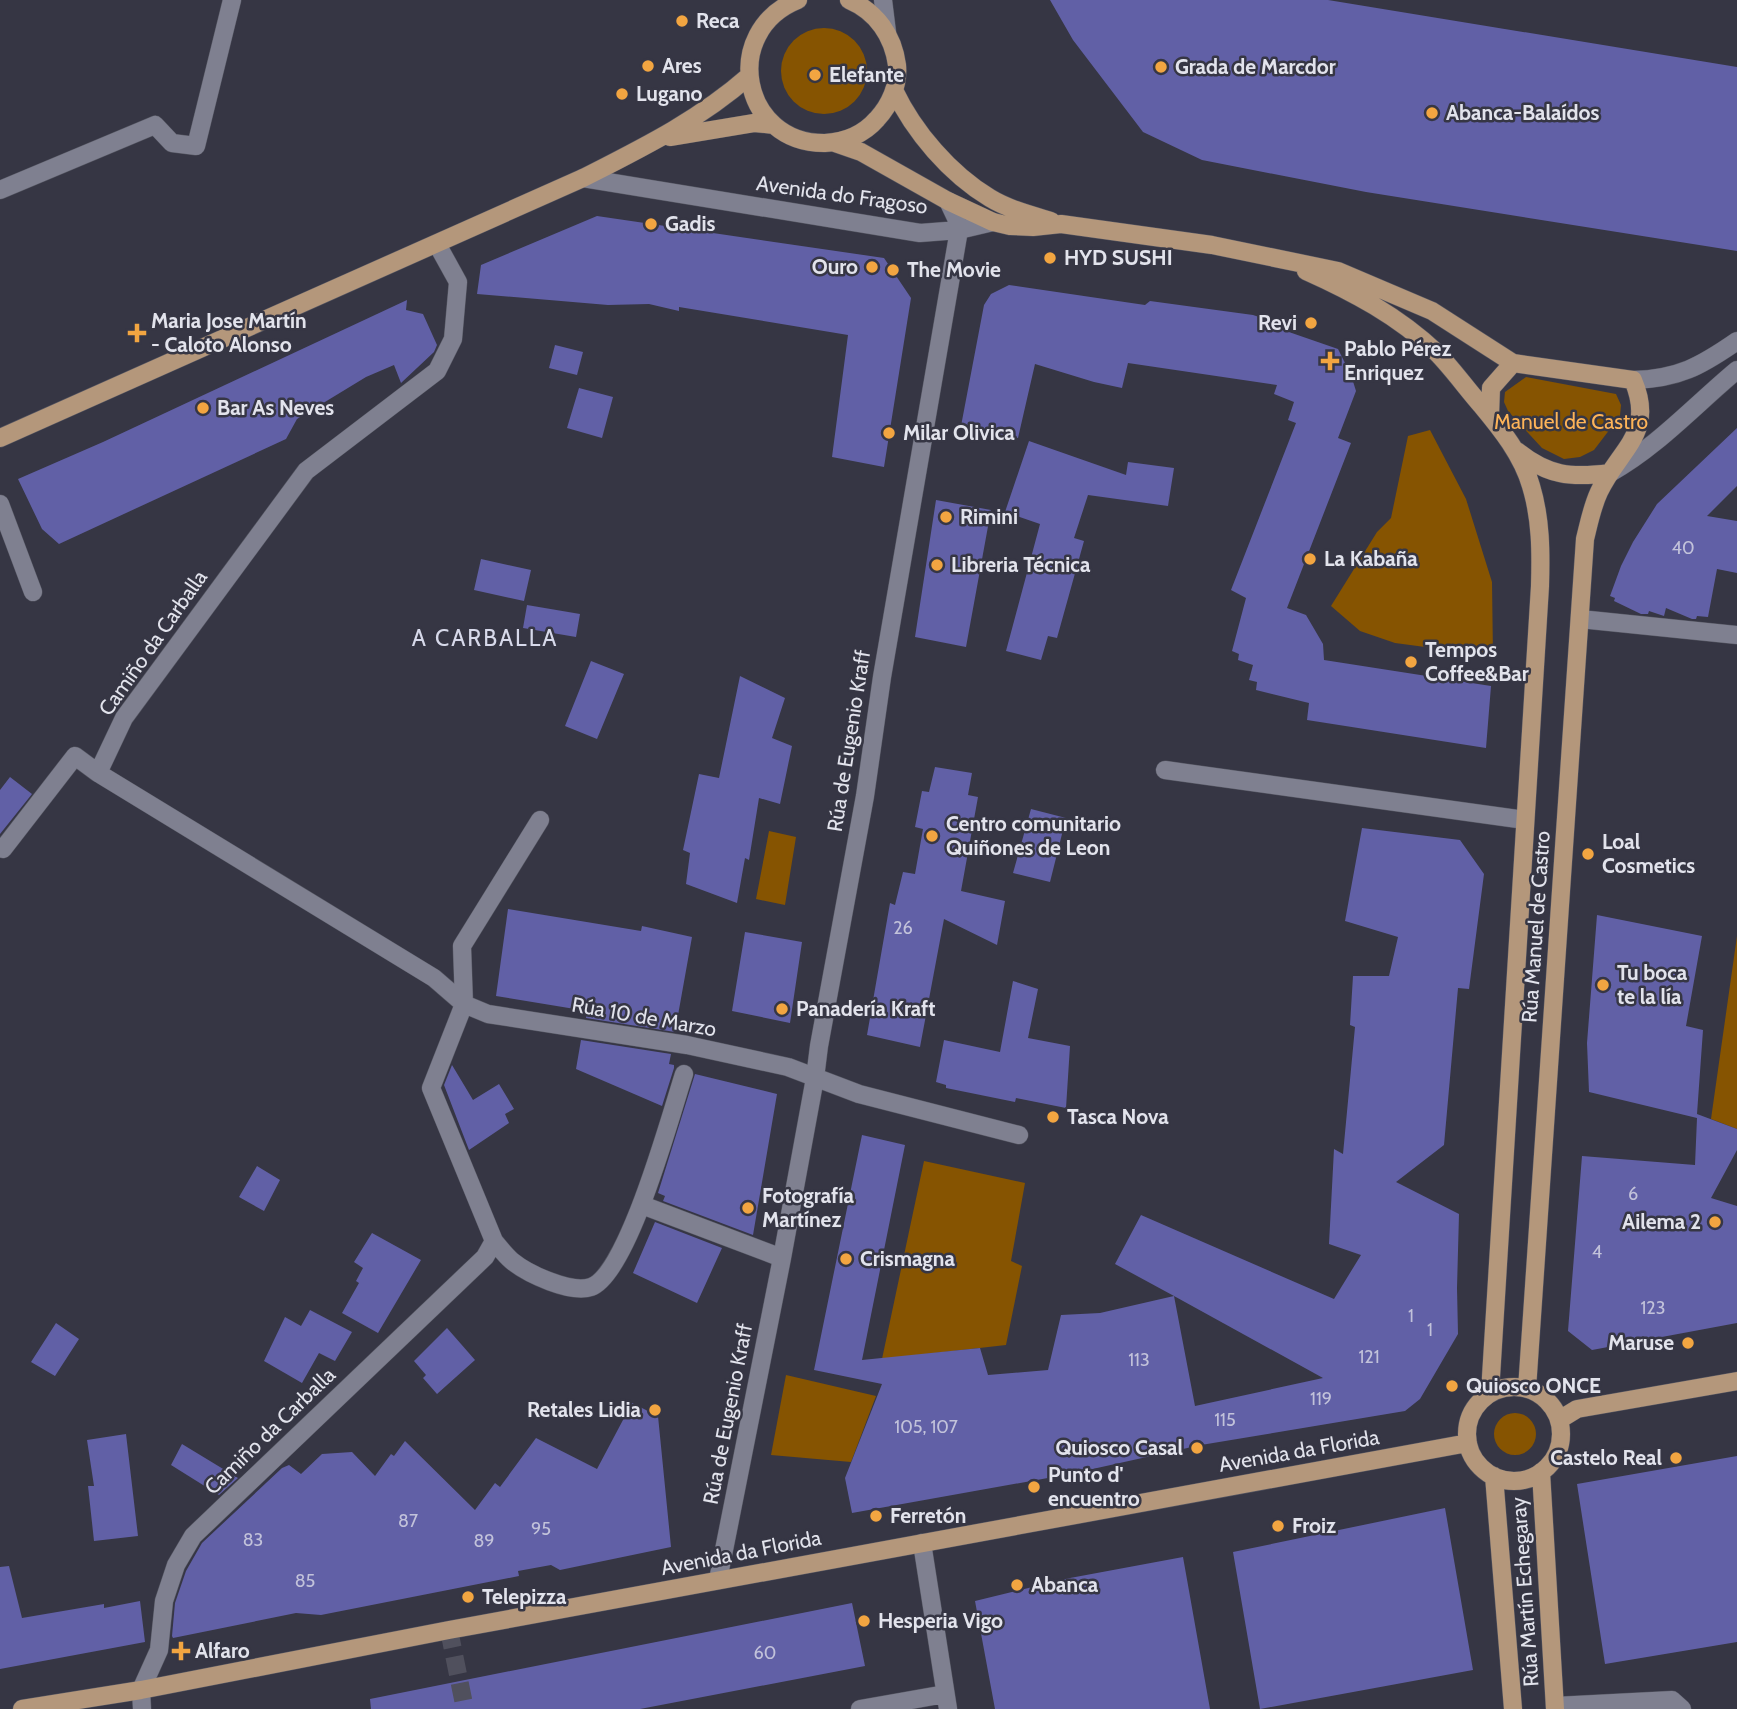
<svg xmlns="http://www.w3.org/2000/svg" width="1737" height="1709" font-family="Cabin,sans-serif">
  <style>
    .green { fill: #865401 }
    .building { fill: #6160a6; fill-rule: evenodd }
    .lines { fill: none; stroke-linecap: round; stroke-linejoin: round }
    .minor-tunnel { stroke: #50505d; stroke-width: 18; stroke-dasharray: 18 9; stroke-linecap: butt }
    .minor-casing { stroke: #545561; stroke-width: 19 }
    .major-casing { stroke: #545561; stroke-width: 19 }
    .minor { stroke: #7f8090; stroke-width: 18 }
    .major { stroke: #b4977b; stroke-width: 18 }
    .poi-dot { fill: #f2a541; stroke: #363644; stroke-width: 2.5 }
    .labels { text-anchor: middle; stroke-width: 5; stroke-linejoin: round; paint-order: stroke }
    .number-label { font-size: 18px; fill: #c2c2da }
    .poi-label { font-size: 21px; font-weight: bold; fill: #e2e3ec; stroke: #363644; text-anchor: start }
    .street-label { font-size: 21px; fill: #e2e3ec; stroke: #363644 }
    .park-label { font-size: 21px; fill: #feb458; stroke: #363644 }
    .neighbourhood-label { font-size: 23px; letter-spacing: 2px; fill: #d7d9ea; stroke: #363644 }
  </style>
  <rect width="100%" height="100%" fill="#363644"/>
  <path class="green" d="M781 71a43 43 0 1 1 86 0a43 43 0 1 1-86 0Z
    M1526 377 1616 394 1621 405 1620 416 1594 450 1580 457 1564 459 1542 448 1508 411 1504 402 1505 392Z
    M1430 430 1466 499 1492 582 1493 656 1395 643 1360 631 1331 606 1377 532 1391 518 1408 436Z
    M769 831 796 837 785 905 756 899Z
    M1737 936V1129L1711 1119Z
    M924 1161 1025 1183 1011 1261 1022 1266 1006 1345 882 1359Z
    M786 1375 876 1396 851 1462 771 1455Z
    M1494 1434a21 21 0 1 1 42 0a21 21 0 1 1-42 0Z"/>
  <path class="building" d="M1050 0H1328L1737 67V251L1366 192 1202 160 1143 132 1073 40Z
    M597 216 884 258 911 298 884 467 832 457 848 335 679 307V311L649 304 608 305 477 294 481 265Z
    M1009 285 1145 305 1150 301 1253 315 1283 325 1286 331 1338 349 1351 375 1356 391 1338 438 1351 443 1287 608 1306 615 1323 644 1324 660 1491 686 1486 748 1307 720 1309 703 1256 690 1257 682 1249 680 1253 665 1238 660 1239 654 1232 651 1246 598 1231 590 1296 423 1288 420 1294 402 1274 394 1277 385 1128 363 1122 388 1094 382 1035 364 1018 438 961 426 984 305 991 294Z
    M407 300 406 310 423 314 437 345 434 352 401 383 394 365 366 377 297 419 286 439 59 544 42 529 18 479 103 442Z
    M555 345 583 352 577 375 549 368Z
    M579 388 613 397 602 438 567 428Z
    M1737 428V486L1707 516 1737 521V573L1717 569 1708 617 1697 616 1696 619H1692L1666 608 1664 616 1649 611 1648 614H1641L1614 601 1615 598 1610 596 1621 566 1633 542 1657 504Z
    M1029 441 1126 475 1128 462 1174 468 1168 506 1088 495 1074 538 1084 541 1057 638 1048 636 1041 660 1006 651 1040 524 1005 512Z
    M936 500 991 510 966 647 915 637Z
    M481 559 531 570 524 601 474 590Z
    M527 605 580 614 576 637 523 628Z
    M591 661 624 674 597 739 565 726Z
    M740 676 785 698 772 738 792 746 780 804 759 798 749 860 745 858 737 903 686 884 690 853 683 850 699 774 719 778Z
    M935 767 972 773 968 795 978 797 961 891 1005 901 997 945 944 919 920 1047 867 1035 890 903 895 905 903 872 915 874 923 829 915 827 922 791 929 792Z
    M10 777 32 794 0 834V790Z
    M1031 809 1066 818 1050 882 1013 873Z
    M1362 828 1460 840 1484 874 1469 989 1458 988 1444 1145 1396 1182 1459 1214 1457 1288 1458 1334 1420 1399 1405 1411 1201 1445 1070 1474 852 1513 845 1478 882 1384 814 1370 862 1135 905 1145 862 1360 980 1348 988 1375 1048 1370 1061 1315 1100 1313 1174 1296 1115 1264 1141 1215 1334 1299 1361 1255 1329 1244 1334 1149 1343 1154 1355 1027 1350 1025 1353 976H1389L1398 937 1345 921ZM1174 1296 1323 1378 1195 1406Z
    M508 909 641 931 642 926 692 937 675 1032 586 1018 587 1011 496 996Z
    M1597 915 1702 936 1686 1026 1703 1030 1697 1114 1737 1129V1150L1711 1198 1737 1206V1323L1592 1350 1568 1331 1582 1156 1695 1165 1697 1118 1589 1092 1587 1043Z
    M745 932 802 942 790 1023 732 1011Z
    M1013 981 1038 989 1028 1038 1070 1046 1066 1108 1016 1098 1015 1102 946 1088V1085L936 1082 944 1040 1000 1052Z
    M581 1040 671 1054 669 1064 674 1065V1068L662 1106 576 1069Z
    M452 1065 473 1100 499 1084 514 1109 505 1114 509 1123 469 1150 444 1085Z
    M695 1074 777 1094 753 1235 663 1201 665 1196 658 1193Z
    M257 1166 280 1180 264 1211 239 1197Z
    M655 1222 722 1248 697 1303 633 1273Z
    M372 1233 421 1260 378 1333 342 1313 359 1283 356 1281 363 1268 354 1262Z
    M310 1310 352 1332 335 1361 319 1353 302 1383 264 1361 285 1317 301 1326Z
    M56 1323 79 1339 55 1376 31 1362Z
    M447 1328 475 1360 437 1394 423 1378 426 1375 414 1361Z
    M632 1403 658 1416 671 1547 560 1570 551 1565 518 1571 519 1576 321 1615 296 1613 173 1638 172 1636 175 1603 186 1571 202 1543 282 1468 289 1465 301 1474 322 1454 352 1452 375 1476 391 1454 394 1456 405 1441 475 1510 495 1483 500 1487 536 1438 597 1469Z
    M126 1434 138 1536 94 1541 88 1486H94L87 1440Z
    M182 1444 238 1478 219 1495 171 1465Z
    M1737 1456V1642L1605 1664 1577 1484Z
    M1445 1508 1473 1670 1260 1709 1233 1552Z
    M1183 1557 1210 1709H995L975 1601 1070 1578Z
    M9 1566 22 1618 104 1604V1608L140 1601 145 1642 0 1669V1567Z
    M852 1603 865 1666 640 1709H371L370 1699Z"/>
  <g class="lines">
    <path class="minor-tunnel" d="M449 1630 465 1709"/>
    <g class="minor-casing">
      <path id="minor" d="M883 0 887 32
        M583 178 920 233 959 230 993 222
        M0 190 155 125 172 143 196 146 232 0
        M437 244 458 282 453 339 437 371 306 471 124 718 98 773 434 978 464 1004 488 1014 687 1045 788 1067 859 1094 1019 1135
        M1633 380C1678 379 1701 366 1737 341
        M1610 473C1657 447 1696 404 1737 370
        M0 504 33 592
        M1580 619 1737 635
        M1165 770 1525 820
        M3 849 75 756 98 773
        M642 1205 782 1258
        M494 1241C500 1248 505 1255 512 1261 528 1274 571 1294 591 1287 628 1274 671 1114 684 1074
        M922 1543 948 1709
        M718 1580 782 1258 815 1078 819 1046 865 796 882 677 959 230 956 218 948 201
        M1555 1706 1672 1700 1682 1709
        M142 1709 141 1690 159 1650 164 1601 176 1565 193 1536 485 1257 494 1241 431 1088 464 1004 462 946 540 820
        M860 1709 945 1694"/>
    </g>
    <g class="major-casing">
      <path id="major" d="M798 0C720 31 741 144 825 143 845 142 864 134 877 119 890 105 899 85 897 65 893 36 877 12 849 0
        M894 90C914 132 950 174 990 198 1008 209 1031 215 1051 221
        M670 137 754 123 774 125
        M835 143 861 152 948 201 993 222 1010 226 1033 227 1061 224 1212 245 1338 271 1432 311 1513 363 1633 380C1656 434 1619 449 1599 492 1592 507 1589 523 1585 539L1527 1389
        M1306 271C1353 292 1398 316 1436 352 1452 368 1466 388 1481 405 1501 429 1522 455 1531 486 1541 519 1541 552 1540 586L1490 1393
        M1490 416 1491 388 1513 363
        M0 438 583 178C642 148 699 120 749 76
        M1517 451C1548 476 1571 478 1610 473
        M1467 1434a47 47 0 1 1 94 0a47 47 0 1 1-94 0Z
        M1559 1420 1577 1409 1737 1381
        M1541 1472 1555 1709
        M1494 1476 1513 1709
        M22 1709 141 1690 449 1630 1468 1443"/>
    </g>
    <use href="#minor" class="minor"/>
    <use href="#major" class="major"/>
  </g>
  <g class="poi-dot">
    <circle cx="682" cy="21" r="7"/>
    <circle cx="648" cy="66" r="7"/>
    <circle cx="1161" cy="67" r="7"/>
    <circle cx="815" cy="75" r="7"/>
    <circle cx="622" cy="94" r="7"/>
    <circle cx="1432" cy="113" r="7"/>
    <circle cx="651" cy="224" r="7"/>
    <circle cx="1050" cy="258" r="7"/>
    <circle cx="872" cy="267" r="7"/>
    <circle cx="893" cy="270" r="7"/>
    <circle cx="1311" cy="323" r="7"/>
    <path d="M133.5 322.5h7v7h7v7h-7v7h-7v-7h-7v-7h7z"/>
    <path d="M1326.5 350.5h7v7h7v7h-7v7h-7v-7h-7v-7h7z"/>
    <circle cx="203" cy="408" r="7"/>
    <circle cx="889" cy="433" r="7"/>
    <circle cx="946" cy="517" r="7"/>
    <circle cx="1310" cy="559" r="7"/>
    <circle cx="937" cy="565" r="7"/>
    <circle cx="1411" cy="662" r="7"/>
    <circle cx="932" cy="836" r="7"/>
    <circle cx="1588" cy="854" r="7"/>
    <circle cx="1603" cy="985" r="7"/>
    <circle cx="782" cy="1009" r="7"/>
    <circle cx="1053" cy="1117" r="7"/>
    <circle cx="748" cy="1208" r="7"/>
    <circle cx="1715" cy="1222" r="7"/>
    <circle cx="846" cy="1259" r="7"/>
    <circle cx="1688" cy="1343" r="7"/>
    <circle cx="1452" cy="1386" r="7"/>
    <circle cx="655" cy="1410" r="7"/>
    <circle cx="1197" cy="1448" r="7"/>
    <circle cx="1676" cy="1458" r="7"/>
    <circle cx="1034" cy="1487" r="7"/>
    <circle cx="876" cy="1516" r="7"/>
    <circle cx="1278" cy="1526" r="7"/>
    <circle cx="1017" cy="1585" r="7"/>
    <circle cx="468" cy="1597" r="7"/>
    <circle cx="864" cy="1621" r="7"/>
    <path d="M177.5 1640.5h7v7h7v7h-7v7h-7v-7h-7v-7h7z"/>
  </g>
  <g class="labels">
    <g class="number-label">
      <text x="1683" y="554">40</text>
      <text x="903" y="934">26</text>
      <text x="1633" y="1200">6</text>
      <text x="1597" y="1258">4</text>
      <text x="1653" y="1314">123</text>
      <text x="1411" y="1322">1</text>
      <text x="1430" y="1336">1</text>
      <text x="1369" y="1363">121</text>
      <text x="1139" y="1366">113</text>
      <text x="1321" y="1405">119</text>
      <text x="1225" y="1426">115</text>
      <text x="926" y="1433">105, 107</text>
      <text x="408" y="1527">87</text>
      <text x="541" y="1535">95</text>
      <text x="253" y="1546">83</text>
      <text x="484" y="1547">89</text>
      <text x="305" y="1587">85</text>
      <text x="765" y="1659">60</text>
    </g>
    <g class="poi-label">
      <text x="696" y="28">Reca</text>
      <text x="662" y="73">Ares</text>
      <text x="1175" y="74">Grada de Marcdor</text>
      <text x="829" y="82">Elefante</text>
      <text x="636" y="101">Lugano</text>
      <text x="1446" y="120">Abanca-Balaídos</text>
      <text x="665" y="231">Gadis</text>
      <text x="1064" y="265">HYD SUSHI</text>
      <text x="858" y="274" text-anchor="end">Ouro</text>
      <text x="907" y="277">The Movie</text>
      <text x="151" y="328">Maria Jose Martín<tspan x="151" dy="24">- Caloto Alonso</tspan></text>
      <text x="1297" y="330" text-anchor="end">Revi</text>
      <text x="1344" y="356">Pablo Pérez<tspan x="1344" dy="24">Enriquez</tspan></text>
      <text x="217" y="415">Bar As Neves</text>
      <text x="903" y="440">Milar Olivica</text>
      <text x="960" y="524">Rimini</text>
      <text x="1324" y="566">La Kabaña</text>
      <text x="951" y="572">Libreria Técnica</text>
      <text x="1425" y="657">Tempos<tspan x="1425" dy="24">Coffee&amp;Bar</tspan></text>
      <text x="946" y="831">Centro comunitario<tspan x="946" dy="24">Quiñones de Leon</tspan></text>
      <text x="1602" y="849">Loal<tspan x="1602" dy="24">Cosmetics</tspan></text>
      <text x="1617" y="980">Tu boca<tspan x="1617" dy="24">te la lía</tspan></text>
      <text x="796" y="1016">Panadería Kraft</text>
      <text x="1067" y="1124">Tasca Nova</text>
      <text x="762" y="1203">Fotografía<tspan x="762" dy="24">Martínez</tspan></text>
      <text x="1701" y="1229" text-anchor="end">Ailema 2</text>
      <text x="860" y="1266">Crismagna</text>
      <text x="1674" y="1350" text-anchor="end">Maruse</text>
      <text x="1466" y="1393">Quiosco ONCE</text>
      <text x="641" y="1417" text-anchor="end">Retales Lidia</text>
      <text x="1183" y="1455" text-anchor="end">Quiosco Casal</text>
      <text x="1662" y="1465" text-anchor="end">Castelo Real</text>
      <text x="1048" y="1482">Punto d'<tspan x="1048" dy="24">encuentro</tspan></text>
      <text x="890" y="1523">Ferretón</text>
      <text x="1292" y="1533">Froiz</text>
      <text x="1031" y="1592">Abanca</text>
      <text x="482" y="1604">Telepizza</text>
      <text x="878" y="1628">Hesperia Vigo</text>
      <text x="195" y="1658">Alfaro</text>
    </g>
    <g class="street-label">
      <text transform="translate(842 195) rotate(8)" y="7">Avenida do Fragoso</text>
      <text transform="translate(153 643) rotate(-55)" y="7">Camiño da Carballa</text>
      <text transform="translate(849 741) rotate(-81)" y="7">Rúa de Eugenio Kraff</text>
      <text transform="translate(1536 927) rotate(-86)" y="7">Rúa Manuel de Castro</text>
      <text transform="translate(644 1017) rotate(10)" y="7">Rúa 10 de Marzo</text>
      <text transform="translate(728 1414) rotate(-79)" y="7">Rúa de Eugenio Kraff</text>
      <text transform="translate(270 1431) rotate(-44)" y="7">Camiño da Carballa</text>
      <text transform="translate(1299 1451) rotate(-10)" y="7">Avenida da Florida</text>
      <text transform="translate(741 1553) rotate(-11)" y="7">Avenida da Florida</text>
      <text transform="translate(1525 1592) rotate(-94)" y="7">Rúa Martín Echegaray</text>
    </g>
    <g class="park-label">
      <text x="1571" y="429">Manuel de Castro</text>
    </g>
    <g class="neighbourhood-label">
      <text x="485" y="646">A CARBALLA</text>
    </g>
  </g>
</svg>
